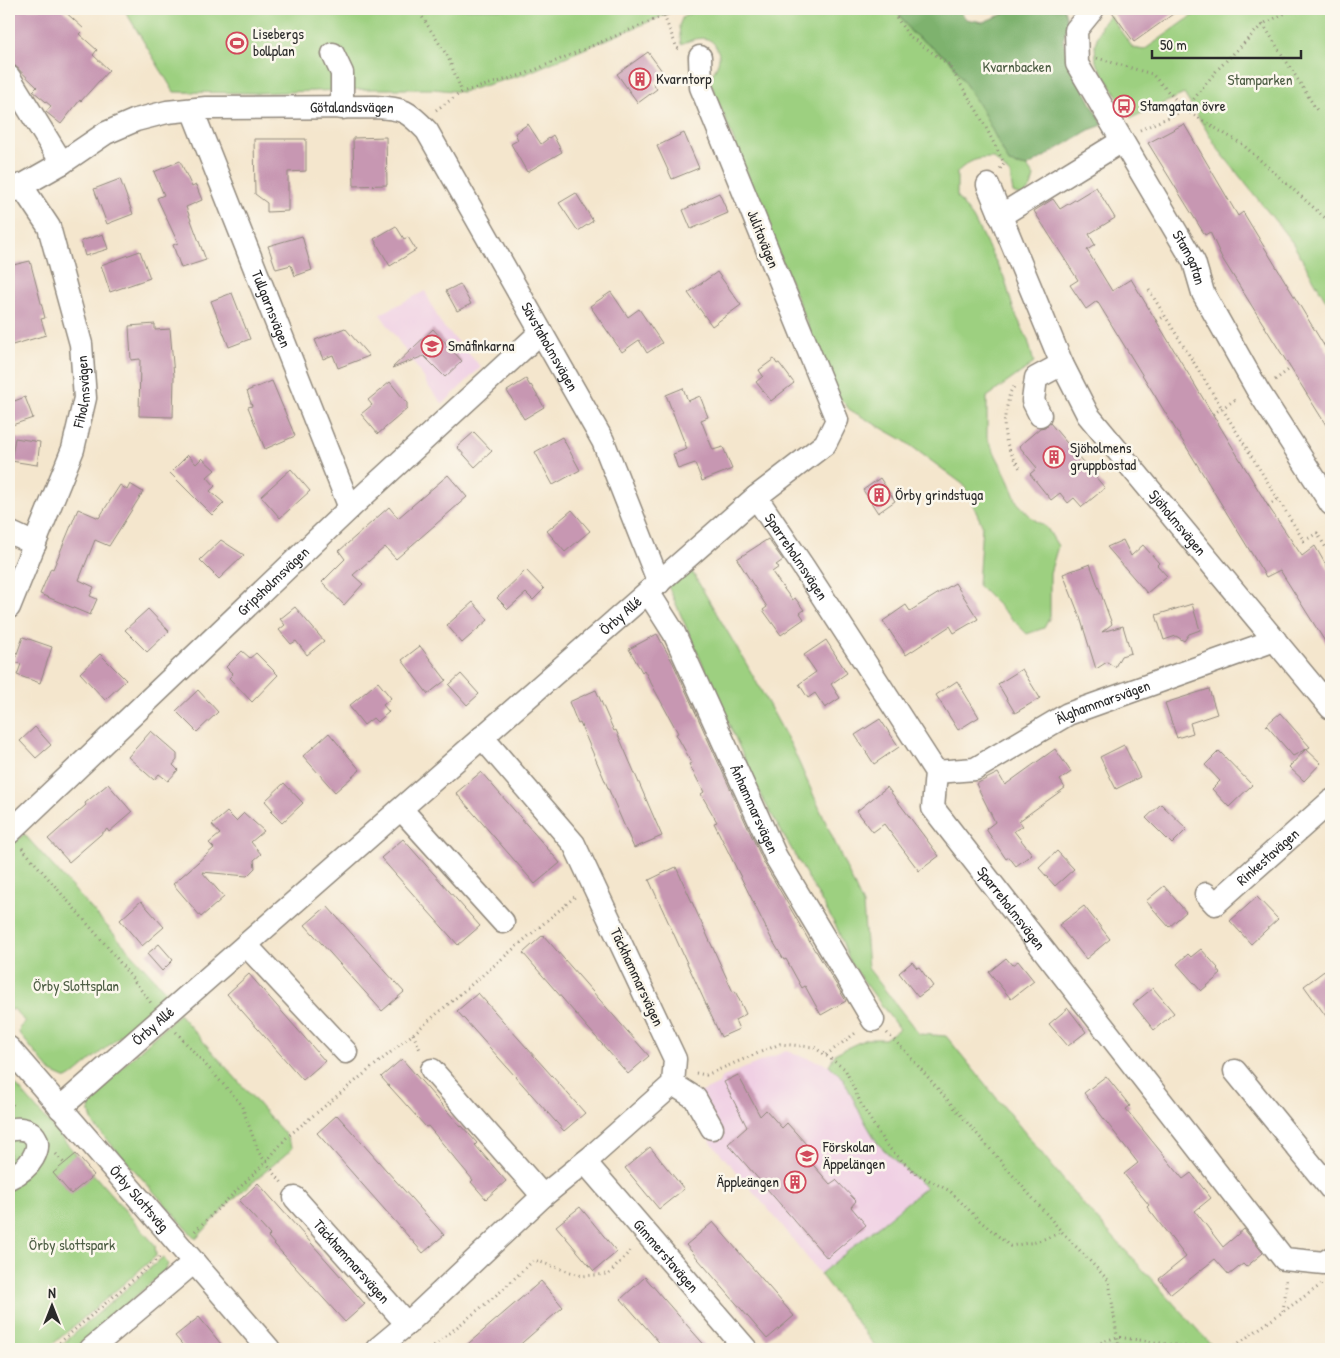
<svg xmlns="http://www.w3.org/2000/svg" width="1340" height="1358" font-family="'Patrick Hand',sans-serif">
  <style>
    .built { fill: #f0d0e4 }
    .green { fill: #9dd080; stroke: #647e56 }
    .forest { fill: #7eb26e; stroke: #546e4c }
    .building { fill: #c797b2 }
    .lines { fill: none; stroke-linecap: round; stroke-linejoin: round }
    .minor-casing { stroke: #90887c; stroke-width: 25 }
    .path { stroke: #90887c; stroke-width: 3; stroke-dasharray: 1 4; stroke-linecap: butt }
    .minor { stroke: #fff; stroke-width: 22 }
    .labels { text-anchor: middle; stroke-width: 5; stroke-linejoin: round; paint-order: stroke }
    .poi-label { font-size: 15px; fill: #2b2b2b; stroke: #fbf7ec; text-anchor: start }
    .park-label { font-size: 15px; fill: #4d5d44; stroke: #fbf7ec }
    .street-label { font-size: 15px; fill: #2b2b2b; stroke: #fbf7ec }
  </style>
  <rect width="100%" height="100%" fill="#fbf7ec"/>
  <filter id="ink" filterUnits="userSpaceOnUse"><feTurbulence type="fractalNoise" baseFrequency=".02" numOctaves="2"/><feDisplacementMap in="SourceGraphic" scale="10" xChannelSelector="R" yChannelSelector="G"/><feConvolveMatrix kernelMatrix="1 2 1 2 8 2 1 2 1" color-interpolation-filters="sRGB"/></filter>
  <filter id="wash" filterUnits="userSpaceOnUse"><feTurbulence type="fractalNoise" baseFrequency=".0096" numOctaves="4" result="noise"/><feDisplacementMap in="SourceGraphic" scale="20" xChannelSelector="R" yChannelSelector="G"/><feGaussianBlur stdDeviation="1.12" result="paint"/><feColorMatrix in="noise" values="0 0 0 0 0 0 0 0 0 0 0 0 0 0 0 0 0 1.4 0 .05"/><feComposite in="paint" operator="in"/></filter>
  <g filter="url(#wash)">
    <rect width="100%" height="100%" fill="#f4e6cd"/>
    <path class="built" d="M425 291 441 324 481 367 443 404 427 385 424 378 380 314Z
      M786 1051 829 1065 843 1078 861 1115 905 1170 926 1187 820 1274 780 1223 697 1126 685 1100 719 1084 721 1078Z"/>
    <path class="green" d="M124 9H679L525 74 462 92 434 89H371L258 93 174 92Z
      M702 9H896L911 32 951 61 983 112 1009 163 1027 167 1034 177 1031 187 1023 197 1013 193 1010 174 993 158C976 158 970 160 957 172V197L973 218 1004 277 1014 311 1028 340 1034 363 987 397V438L1006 475 1017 502 1032 518 1047 528 1058 546 1050 573V617L1044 628 1027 634 978 585 982 525 964 485 903 440 850 410 834 391 710 81C712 72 720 64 719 55 719 52 717 50 716 47 709 33 693 39 681 44L679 26 683 16Z
      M1202 9H1331V309L1292 242 1218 149 1184 94 1131 118 1096 62 1095 44 1101 26 1109 15 1133 48 1144 50Z
      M691 570 747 665 791 745 863 905 868 968 919 1034 946 1036 1084 1205 1215 1349H877L820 1274 926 1187 905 1170 878 1144 861 1115 843 1078 829 1065 836 1053 866 1039H885L899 1029 850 962 837 928 761 796 668 586Z
      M24 834 169 995 72 1076 67 1079 51 1072 19 1033 20 1027 25 1022 14 1009 9 1011V848Z
      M179 1014 284 1133 293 1148 231 1201 196 1239 94 1125C90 1115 88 1108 90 1097Z
      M9 1077 155 1245 156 1256 47 1349H9Z
      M163 1257 168 1264 165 1271 74 1349H57Z"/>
    <path class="forest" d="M896 9H958L966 19 983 22 1016 9H1064L1068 22 1063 41 1070 63 1103 125 1089 130 1027 167 1009 163 983 112 951 61 911 32Z"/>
    <g id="blocks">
      <path class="building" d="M9 9H62L84 29 79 34 97 50 93 55 109 70 81 101 80 100 61 124 46 112 51 106 33 91 37 87 9 60Z
        M1110 9H1180L1134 42Z
        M648 52 665 75 653 83 657 89 638 103 617 74Z
        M528 124 541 144 553 135 562 152 527 172 511 144 518 140 515 133Z
        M1184 124 1238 216 1243 212 1331 357V433L1222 258 1210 232 1205 235 1148 143Z
        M684 133 699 168 672 179 657 146Z
        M386 137 387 185 354 186 353 138Z
        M254 139H306V171L288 172V211L267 212V203L255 194Z
        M180 161 192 187 196 185 202 200 186 207 206 260 181 268 173 245 178 243 157 198 164 195 154 172Z
        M120 179 133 214 107 224 94 189Z
        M1096 187 1115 218 1089 234 1095 245 1087 250 1112 291 1131 279 1268 506 1302 556 1315 546 1331 574V651L1280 570 1266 577 1097 301 1086 309 1070 285 1078 280 1034 211 1053 199 1060 209Z
        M576 193 593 221 578 231 559 203Z
        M719 193 728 213 691 229 683 210Z
        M396 226 404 239 408 237 416 250 390 266 374 239Z
        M103 234 108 249 85 256 81 241Z
        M302 236 312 270 295 276 291 265 276 269 268 246Z
        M140 251 150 278 110 292 101 265Z
        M30 261 45 318 41 319 46 335 9 346V266Z
        M717 272 741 305 712 326 688 293Z
        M460 284 471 304 457 311 446 291Z
        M611 292 628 317 639 309 662 343 647 353 639 340 622 352 590 306Z
        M232 293 250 339 229 347 211 301Z
        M155 324V330L170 329 174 376 173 417 139 416 140 359 131 360 129 326Z
        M345 328 369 356 338 368 333 355 323 359 315 340Z
        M433 329 462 361 445 377 424 356 392 368Z
        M774 359 777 364 779 363 794 383 771 401 756 382 763 376 759 370Z
        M526 379 530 386 531 385 544 407 524 419 507 391Z
        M272 381 295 436 265 449 248 407 252 406 247 391Z
        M390 382 407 403V409L378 434 361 414 372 405 368 400Z
        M683 388 688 401 700 396 708 417 701 420 713 450 723 447 732 469 702 481 695 463 678 469 673 454 687 449 666 395Z
        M25 397 33 418 9 426V403Z
        M1050 423 1105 488 1082 507 1074 498 1068 503 1060 493 1051 500 1030 474 1037 468 1019 446 1040 428 1045 427Z
        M474 432 492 451 475 467 457 447Z
        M562 437 580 470 553 485 535 452Z
        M15 438 40 442 37 465 11 461Z
        M188 455 196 464 202 458 215 470 207 477 215 486 210 491 224 503 212 515 170 473Z
        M291 469 310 491 280 518 261 496Z
        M448 475 467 497 396 559 385 547 353 575 363 584 344 605 322 582 345 559 339 551 389 507 398 518Z
        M880 478 895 501 878 513 863 490Z
        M130 484 143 492 109 546 95 540 79 580 94 587 90 596 97 599 90 615 40 594 51 568 53 569 78 509 99 518 120 485 127 490Z
        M572 510 590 531 565 552 547 531Z
        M768 539 783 560 776 565 779 567 772 572 792 600 795 598 804 610 800 613 804 619 781 635 763 610 767 607 737 559Z
        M221 540 244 555 219 579 200 560Z
        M1123 540 1131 556 1143 545 1159 563 1157 565 1167 576 1147 593 1107 547Z
        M1090 564 1112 624 1102 632 1123 626 1131 653 1121 656 1115 667 1107 662 1096 669 1080 617 1063 574Z
        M526 570 544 589 533 600 526 593 508 609 497 598Z
        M955 583 978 619 954 633 950 626 906 655 883 621 906 605 910 611Z
        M473 602 488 620 462 643 447 625Z
        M1192 604 1200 630 1189 634 1184 641 1176 636 1164 640 1156 615Z
        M295 607 324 641 307 655 296 641 291 644 279 630 285 625 280 619Z
        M148 609 169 631 147 652 125 630Z
        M657 634 673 663 764 863 815 951H816L846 1001 821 1015 805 986 802 988 786 959 784 960 771 938 714 823 717 822 701 794 704 792 689 764 692 763 676 734 678 733 644 670 642 672 629 649Z
        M23 637 52 647 40 683 17 675 21 664 14 662Z
        M826 640 847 673 831 684 840 698 825 708 815 693 808 698 799 684 816 672 804 655Z
        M420 646 446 680 428 694 402 660Z
        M242 651 250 658 256 653 278 675 252 702 229 678 233 674 226 667Z
        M100 654 126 680 105 700 80 673Z
        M1022 669 1040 698 1015 713 998 684Z
        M461 674 479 694 467 705 449 685Z
        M957 681 979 717 958 730 936 695Z
        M378 682 391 698 383 705 389 712 377 722 373 718 364 725 349 706Z
        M1209 689 1217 714 1190 723 1193 733 1177 738 1165 703Z
        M198 690 218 712 197 732 176 711Z
        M596 690 614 731 616 730 662 836 634 848 580 723 578 724 569 702Z
        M1280 713 1310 747 1293 756 1266 725Z
        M880 719 899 747 874 764 855 735Z
        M35 727 51 745 36 758 20 741Z
        M151 731 177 754V760L173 765 178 770 168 781 159 774 154 780 128 757Z
        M329 733 360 770 335 792 303 756Z
        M1124 745 1140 777 1116 789 1100 757Z
        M1055 749 1071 772 1060 780 1065 788 1019 821 1023 826 1014 831 1032 854 1016 866 1009 857 1006 859 986 829 995 822 976 784 998 773 1005 785Z
        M1306 749 1321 763 1304 781 1289 767Z
        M1219 751 1252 785 1229 807 1212 789 1220 781 1205 765Z
        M481 772 560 863 535 884 456 793Z
        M284 783 303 803 282 823 271 812 273 810 265 801Z
        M108 784 132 812 109 832 107 829 69 862 48 839 86 805 85 803Z
        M887 787 939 856 919 871 884 824 873 832 857 811Z
        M1161 804 1187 829 1172 844 1146 818Z
        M227 812 236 821 244 813 264 831 251 842 261 854 254 860 255 868 247 876 202 872 224 897 201 917 173 884 214 848 209 843 220 834 212 825Z
        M403 839 480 926 458 945 381 858Z
        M1057 851 1074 869 1055 886 1039 868Z
        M676 867 733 992 735 991 746 1014 735 1020 739 1029 721 1037 649 880Z
        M1164 886 1186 912 1169 927 1146 901Z
        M1257 897 1278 919 1251 944 1230 921Z
        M141 901 164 927 142 946 120 920Z
        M327 906 404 992 382 1011 305 925Z
        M1084 906 1110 939 1086 959 1059 925Z
        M543 935 649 1056 628 1074 523 953Z
        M159 944 173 960 162 971 147 954Z
        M1201 949 1218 968 1217 969 1221 974 1201 991 1177 964 1188 954 1191 957Z
        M1006 958 1012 965 1018 961 1034 981 1011 999 989 972Z
        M912 962 917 968 919 967 933 986 918 997 899 973Z
        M1331 966V1023L1304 986Z
        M249 974 325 1061 303 1080 227 994Z
        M1153 988 1174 1013 1154 1030 1133 1004Z
        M478 993 585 1113 564 1131 457 1011Z
        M1068 1008 1086 1032 1068 1046 1049 1024Z
        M402 1059 461 1127 462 1126 477 1143 475 1145 506 1181 486 1199 471 1182 473 1180 428 1126 426 1127 381 1077Z
        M738 1075 760 1116 766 1110 782 1128 787 1123 806 1144 800 1150 830 1184 836 1180 856 1201 851 1207 866 1225 827 1258 728 1144 747 1127 724 1082Z
        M1106 1076 1130 1106 1126 1109 1183 1179 1191 1173 1211 1198 1195 1211 1223 1247 1244 1229 1263 1253 1246 1267 1243 1264 1229 1275 1215 1259 1171 1294 1159 1279 1186 1257 1147 1207 1149 1205 1124 1174 1138 1163 1084 1093Z
        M337 1115 444 1235 423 1253 317 1133Z
        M650 1147 684 1189 659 1209 625 1168Z
        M76 1154 94 1175 71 1194 53 1173Z
        M258 1183 365 1304 345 1322 283 1254 268 1237 270 1235 239 1201Z
        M580 1207 617 1252 594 1271 556 1226Z
        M713 1222 794 1316 767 1339 686 1245Z
        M645 1277 663 1298 708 1349H665L621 1299Z
        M541 1281 563 1307 515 1349H462Z
        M199 1317 208 1328 225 1349H186L175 1336Z"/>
    </g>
  </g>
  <g filter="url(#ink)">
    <use href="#blocks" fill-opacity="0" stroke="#90887c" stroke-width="1"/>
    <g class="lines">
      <g class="minor-casing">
        <g id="minor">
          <path id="s1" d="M1093 9 1076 30 1077 64 1194 262 1203 293 1257 389 1331 504"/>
          <path d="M333 54 342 73V108"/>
          <path d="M9 77 62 163"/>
          <path id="s2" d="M192 110 350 508"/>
          <path id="s3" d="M988 185 1062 364 1088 415 1331 708"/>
          <path id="s4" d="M9 193 62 163 106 133 136 120 167 112 206 108 375 107C403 108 408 111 427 131L603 441 659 583"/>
          <path d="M1000 216 1122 141"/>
          <path d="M1040 415 1033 401 1036 378 1062 364"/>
          <path id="s5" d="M756 497 804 568 936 772 933 808 1284 1259 1324 1263 1331 1258"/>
          <path d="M9 532 35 544"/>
          <path id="s6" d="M648 592 674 633 776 857 873 1020"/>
          <path id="s7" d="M9 607 73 449 85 398 81 344 49 227 21 185"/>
          <path id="s8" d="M936 772 975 769 1068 714 1275 640"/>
          <path d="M401 809 503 922"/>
          <path id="s9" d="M9 833 350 508 541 332"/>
          <path id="s10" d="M1206 894 1215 904 1331 801"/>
          <path d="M246 945 346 1052"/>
          <path id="s11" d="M9 1048 269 1349"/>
          <path d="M432 1070 543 1196"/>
          <path d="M1235 1071 1331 1189"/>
          <path d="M673 1084 695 1098 712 1128"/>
          <path id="s12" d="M60 1108 756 497 825 444 837 420 701 87 700 57"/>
          <path d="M9 1130C29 1125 45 1137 33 1158 28 1167 18 1174 9 1178"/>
          <path id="s13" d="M585 1162 746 1349"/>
          <path id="s14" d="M295 1198 407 1324"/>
          <path d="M91 1349 194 1262"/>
          <path d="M377 1349 407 1324 543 1196 591 1157 673 1084 675 1059 574 844 482 737"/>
        </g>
      </g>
      <path class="path" d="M417 9 448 57 462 92
        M891 9 908 35 948 64 979 114 1004 163 1000 169
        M664 16 677 48 681 50
        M1263 24 1318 112
        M1097 58 1152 74 1185 110 1217 70 1263 24 1294 9
        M436 110 462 92 525 74 670 13 687 9
        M1140 130 1185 110 1242 144 1331 223
        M1149 290 1304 541 1317 533 1331 556
        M1157 321 1165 316
        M1324 345 1331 340
        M1275 380 1291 368
        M1014 387C1010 391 1009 396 1008 402 1000 432 1005 445 1021 470
        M1213 414 1238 398
        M1268 506 1278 499
        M22 848 111 951 151 1003
        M176 1032 241 1104 259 1153 282 1183
        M887 1033 906 1052 1062 1232 1109 1281 1119 1349
        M413 1034 421 1052
        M826 1055 857 1032
        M696 1073 706 1075 780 1044 814 1047 845 1069 862 1106 886 1145 915 1173 950 1191 979 1220 1010 1246 1036 1242 1062 1232
        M9 1101 15 1108
        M56 1154 64 1163
        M195 1231 265 1163 287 1137 413 1034 576 896
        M1283 1311 1286 1289V1280
        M52 1349 162 1255
        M430 1349 500 1292 534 1260 582 1276 609 1274 632 1249
        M1082 1349 1117 1337 1205 1349
        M1215 1349 1236 1345 1322 1284"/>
      <use href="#minor" class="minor"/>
    </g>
  </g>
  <defs>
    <g id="stadium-ring" transform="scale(1.125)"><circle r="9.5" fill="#fbf7ec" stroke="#d1495b" stroke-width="1.5"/><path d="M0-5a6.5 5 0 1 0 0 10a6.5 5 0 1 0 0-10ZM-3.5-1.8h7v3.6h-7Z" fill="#d1495b"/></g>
    <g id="building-ring" transform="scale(1.125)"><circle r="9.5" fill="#fbf7ec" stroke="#d1495b" stroke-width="1.5"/><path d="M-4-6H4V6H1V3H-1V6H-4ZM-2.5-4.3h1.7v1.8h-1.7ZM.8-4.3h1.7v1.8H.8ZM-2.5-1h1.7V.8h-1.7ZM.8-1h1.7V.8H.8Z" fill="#d1495b"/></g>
    <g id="bus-ring" transform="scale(1.125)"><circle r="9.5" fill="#fbf7ec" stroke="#d1495b" stroke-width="1.5"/><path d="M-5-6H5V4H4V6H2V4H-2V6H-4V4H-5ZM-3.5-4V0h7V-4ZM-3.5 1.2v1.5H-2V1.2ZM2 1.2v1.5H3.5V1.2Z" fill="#d1495b"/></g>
    <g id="school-ring" transform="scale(1.125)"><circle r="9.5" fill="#fbf7ec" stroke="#d1495b" stroke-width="1.5"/><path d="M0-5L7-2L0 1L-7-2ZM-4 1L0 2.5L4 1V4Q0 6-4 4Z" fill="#d1495b"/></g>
  </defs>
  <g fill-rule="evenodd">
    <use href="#stadium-ring" x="237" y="43"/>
    <use href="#building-ring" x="640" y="79"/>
    <use href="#bus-ring" x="1124" y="106"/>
    <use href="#school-ring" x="432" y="346"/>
    <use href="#building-ring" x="1054" y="457"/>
    <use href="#building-ring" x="879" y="495"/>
    <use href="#school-ring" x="807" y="1156"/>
    <use href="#building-ring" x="795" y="1182"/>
  </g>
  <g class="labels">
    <g class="poi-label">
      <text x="253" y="39">Lisebergs<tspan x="253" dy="17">bollplan</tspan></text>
      <text x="656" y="84">Kvarntorp</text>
      <text x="1140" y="111">Stamgatan övre</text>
      <text x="448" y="351">Småfinkarna</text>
      <text x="1070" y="453">Sjöholmens<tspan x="1070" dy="17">gruppbostad</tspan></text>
      <text x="895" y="500">Örby grindstuga</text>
      <text x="823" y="1152">Förskolan<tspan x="823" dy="17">Äppelängen</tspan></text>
      <text x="779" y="1187" text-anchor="end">Äppleängen</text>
    </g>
    <g class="park-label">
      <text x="1017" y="72">Kvarnbacken</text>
      <text x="1260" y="85">Stamparken</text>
      <text x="76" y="991">Örby Slottsplan</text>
      <text x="72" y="1250">Örby slottspark</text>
    </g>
    <g class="street-label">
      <text dy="5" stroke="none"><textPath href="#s4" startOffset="364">Götalandsvägen</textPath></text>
      <text transform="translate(763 239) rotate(68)" y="5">Julitavägen</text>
      <text dy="5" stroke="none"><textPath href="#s1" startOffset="285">Stamgatan</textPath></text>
      <text dy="5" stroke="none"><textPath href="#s2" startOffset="214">Tullgarnsvägen</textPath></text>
      <text dy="5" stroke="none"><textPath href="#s4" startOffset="695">Sävstaholmsvägen</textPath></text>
      <text dy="5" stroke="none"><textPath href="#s7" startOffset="229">Fiholmsvägen</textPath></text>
      <text dy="5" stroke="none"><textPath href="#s3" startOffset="391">Sjöholmsvägen</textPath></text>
      <text dy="5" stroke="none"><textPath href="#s5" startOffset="72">Sparreholmsvägen</textPath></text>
      <text dy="5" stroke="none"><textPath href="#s9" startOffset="365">Gripsholmsvägen</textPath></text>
      <text dy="5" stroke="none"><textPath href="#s12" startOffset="746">Örby Allé</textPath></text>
      <text dy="5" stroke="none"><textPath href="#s8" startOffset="184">Älghammarsvägen</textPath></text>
      <text dy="5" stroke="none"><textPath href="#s6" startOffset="242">Ånhammarsvägen</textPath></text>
      <text dy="5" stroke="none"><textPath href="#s10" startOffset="84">Rinkestavägen</textPath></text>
      <text dy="5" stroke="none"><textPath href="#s5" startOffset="492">Sparreholmsvägen</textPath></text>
      <text transform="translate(637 977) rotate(65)" y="5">Täckhammarsvägen</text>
      <text dy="5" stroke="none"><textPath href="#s12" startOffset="124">Örby Allé</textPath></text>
      <text dy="5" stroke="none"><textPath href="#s11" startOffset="199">Örby Slottsväg</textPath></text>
      <text dy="5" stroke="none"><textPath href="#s13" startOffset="124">Gimmerstavägen</textPath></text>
      <text dy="5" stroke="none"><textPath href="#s14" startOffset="85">Täckhammarsvägen</textPath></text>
    </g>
  </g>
  <rect width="1340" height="1358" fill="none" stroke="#fbf7ec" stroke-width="30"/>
  <g transform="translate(52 1306)" stroke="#fbf7ec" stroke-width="4" paint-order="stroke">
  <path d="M0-4L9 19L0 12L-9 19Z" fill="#2b2b2b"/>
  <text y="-8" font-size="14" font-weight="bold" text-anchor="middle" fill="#2b2b2b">N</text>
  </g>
  <path d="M1152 50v8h149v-8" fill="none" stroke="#2b2b2b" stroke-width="2.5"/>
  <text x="1160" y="50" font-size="15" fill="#2b2b2b" stroke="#fbf7ec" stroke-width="4" paint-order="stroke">50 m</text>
</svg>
